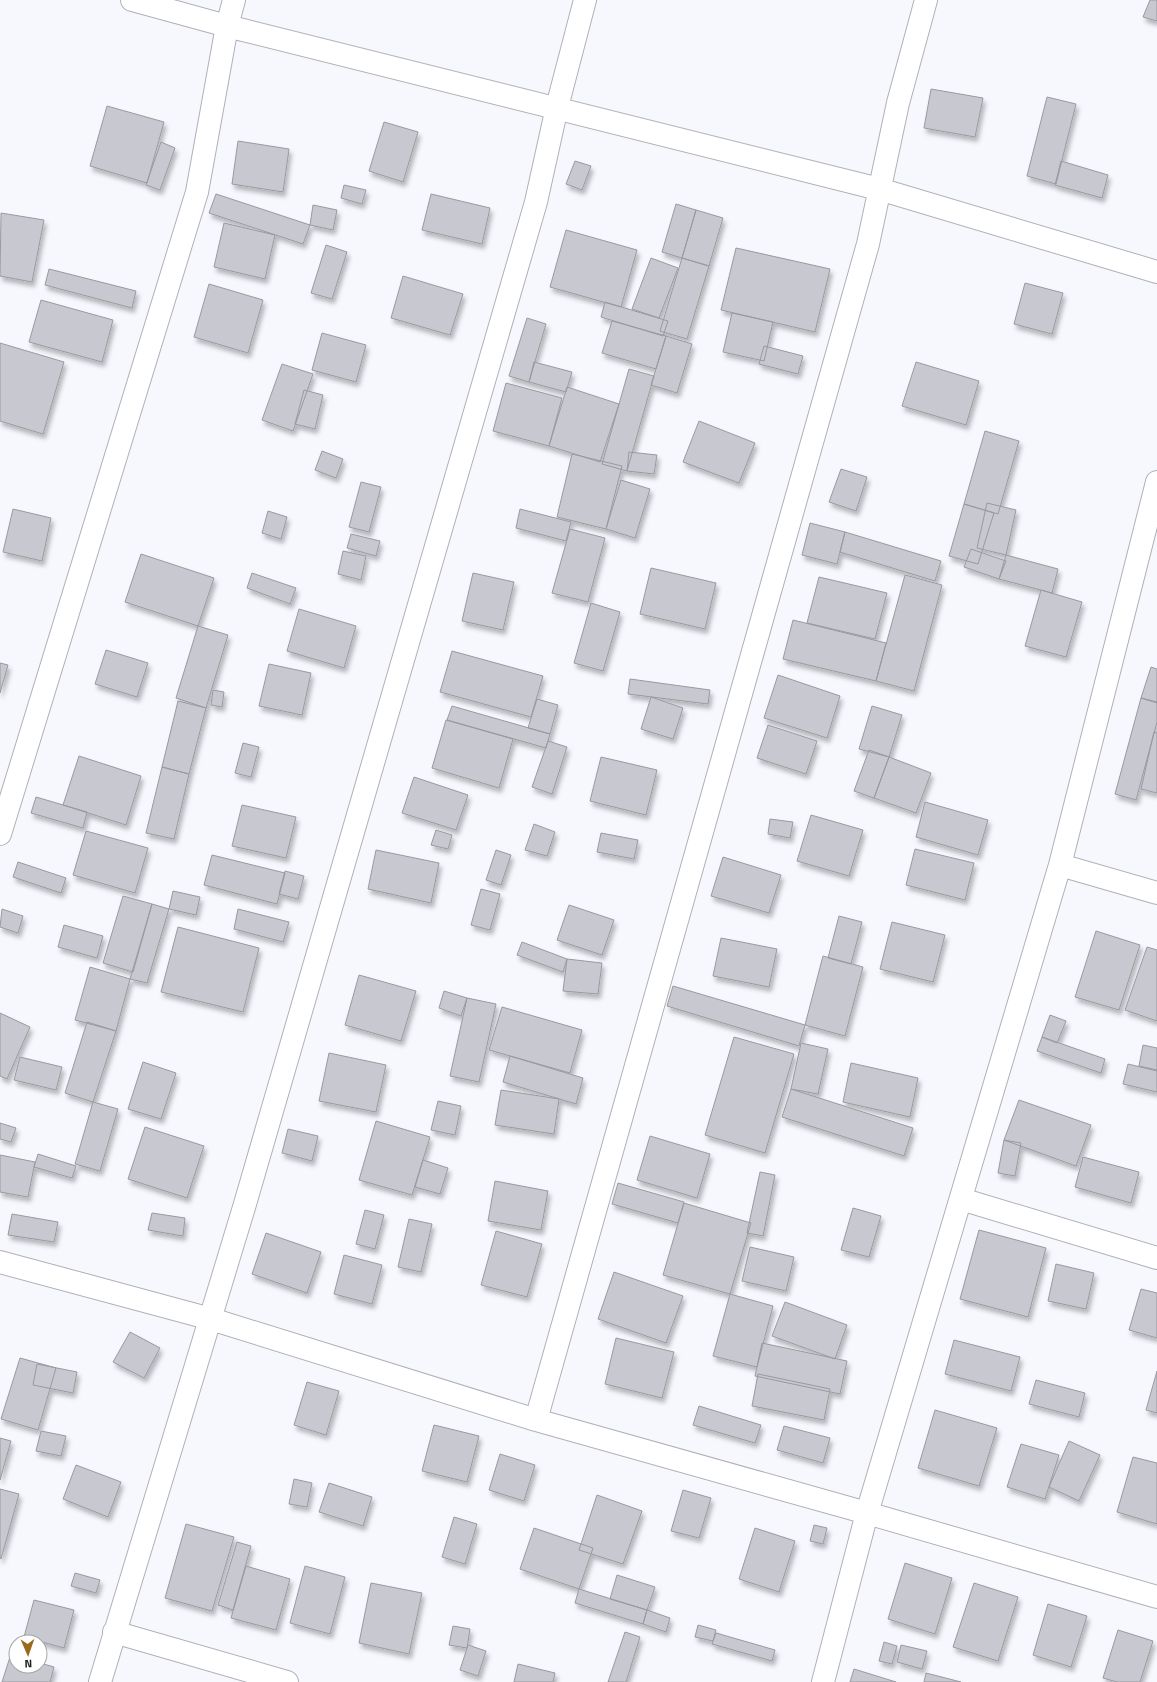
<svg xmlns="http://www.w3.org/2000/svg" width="1157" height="1682" font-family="'Titillium Web',sans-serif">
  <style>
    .building { fill: #c8c8d0; stroke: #9999a0; filter: url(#shadow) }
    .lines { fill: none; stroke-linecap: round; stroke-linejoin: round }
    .minor-casing { stroke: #b0b1b8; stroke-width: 24 }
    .minor { stroke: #fff; stroke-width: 22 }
  </style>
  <defs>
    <filter id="shadow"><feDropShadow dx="2.5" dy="4.5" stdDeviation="2" flood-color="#0004"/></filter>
  </defs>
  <rect width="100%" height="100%" fill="#f7f8fe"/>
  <path class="building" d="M1150 0H1157V21L1143 17Z
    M931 89 983 98 975 137 924 128Z
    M1047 97 1076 104 1056 184 1027 176Z
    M107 106 164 122 147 183 90 166Z
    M384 122 418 132 403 182 369 171Z
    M238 141 289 149 283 192 232 184Z
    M161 142 175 148 160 190 146 185Z
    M575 161 591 166 582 190 566 184Z
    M1061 161 1108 175 1102 198 1055 185Z
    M344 185 366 190 362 204 341 198Z
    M216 194 310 225 303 244 209 213Z
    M431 194 490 208 482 244 422 230Z
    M676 204 696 210 682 258 662 252Z
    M313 205 337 210 333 230 310 225Z
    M696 210 723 218 709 266 682 258Z
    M1 213 44 220 32 282 0 276Z
    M224 223 275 235 265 279 214 267Z
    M566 230 637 250 621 307 550 287Z
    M326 245 347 252 332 299 311 293Z
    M736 248 830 269 815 332 721 310Z
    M651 258 678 268 659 318 632 309Z
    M682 258 709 266 687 339 660 331Z
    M49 269 136 291 132 308 45 285Z
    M403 276 463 294 450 335 391 318Z
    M1025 283 1063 293 1052 334 1014 324Z
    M209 284 263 300 248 353 194 337Z
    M41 300 113 320 102 362 29 342Z
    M605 302 668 321 663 336 601 317Z
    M732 313 773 322 764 361 723 352Z
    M527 318 546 324 529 382 509 376Z
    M612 321 666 336 656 369 602 353Z
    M322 333 366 345 356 382 312 370Z
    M666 336 692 344 677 393 651 385Z
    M0 343 64 362 43 434 0 421Z
    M764 346 803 356 798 374 759 364Z
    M534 362 572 372 566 392 529 382Z
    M916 362 979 381 966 425 902 406Z
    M282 364 313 374 293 431 262 420Z
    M629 369 654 376 627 471 602 464Z
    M506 383 562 398 549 446 493 431Z
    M567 387 619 404 600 462 549 446Z
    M304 390 323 395 315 429 295 424Z
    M699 421 755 443 739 483 683 462Z
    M985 431 1019 441 998 514 964 504Z
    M322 451 343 459 336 478 315 470Z
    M629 452 657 455 654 474 627 471Z
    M572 454 622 466 606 529 557 517Z
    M841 469 867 477 856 511 829 502Z
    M621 480 650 489 635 538 606 529Z
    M361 482 381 487 369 532 349 527Z
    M987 503 1016 510 1006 555 977 548Z
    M964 504 994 513 978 564 949 556Z
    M13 509 51 518 42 561 3 552Z
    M520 509 571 522 566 541 516 528Z
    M268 511 287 517 281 539 262 533Z
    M810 523 845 532 837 564 802 555Z
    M570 529 605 538 588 602 552 593Z
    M845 532 941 561 935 581 840 552Z
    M351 534 380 541 376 556 347 548Z
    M971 549 1006 561 999 579 964 567Z
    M343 551 366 556 361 580 338 574Z
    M141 554 214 578 198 626 125 602Z
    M1006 555 1058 569 1052 593 999 579Z
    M651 568 716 583 705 629 640 614Z
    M252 573 296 588 290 604 247 588Z
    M473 573 514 582 503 630 462 621Z
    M905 575 942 585 914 691 876 681Z
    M819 577 887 593 875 639 807 623Z
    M1041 590 1082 602 1066 657 1025 646Z
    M591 603 620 612 603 671 574 663Z
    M299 609 356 626 344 668 287 651Z
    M793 620 886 643 876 681 783 659Z
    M198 626 228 635 206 708 176 698Z
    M106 650 148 663 137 697 95 684Z
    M452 651 543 676 531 717 440 692Z
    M0 663 8 665 0 693Z
    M269 664 311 673 302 715 259 706Z
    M1151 667 1157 669V703L1141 698Z
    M778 675 840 696 827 738 764 718Z
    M630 679 710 690 708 704 628 694Z
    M213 690 224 692 222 707 211 705Z
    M651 697 683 708 673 739 641 729Z
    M1141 698 1157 702V722L1136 800 1115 794Z
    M537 699 558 705 550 734 528 728Z
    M178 701 206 708 189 774 162 767Z
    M452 706 550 734 546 748 447 720Z
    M872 706 902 715 889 757 859 749Z
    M446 720 513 739 499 788 432 768Z
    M768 725 817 741 806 774 757 758Z
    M1154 732 1157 733V793L1141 789Z
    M548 741 567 747 552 794 532 787Z
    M243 743 259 747 251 777 235 773Z
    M869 750 889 757 874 798 854 791Z
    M79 756 141 776 126 825 63 805Z
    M601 757 657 770 646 815 590 801Z
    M889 757 931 773 916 813 874 798Z
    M162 767 189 774 174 839 146 833Z
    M414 777 468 795 456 830 402 813Z
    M36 797 87 812 83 828 31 813Z
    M925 802 988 820 978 855 916 837Z
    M242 805 296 817 286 858 232 846Z
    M811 815 863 830 849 876 797 861Z
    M770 819 793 822 790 838 768 834Z
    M534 824 555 832 547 856 525 850Z
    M436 830 452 835 448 849 431 845Z
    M86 831 148 848 135 893 73 875Z
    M601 833 638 840 634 859 597 852Z
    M915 849 974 863 965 900 906 885Z
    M376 850 439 863 431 903 368 889Z
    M496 850 511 855 501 885 486 880Z
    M212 855 285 873 277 904 204 885Z
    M723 857 781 875 769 913 711 896Z
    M18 862 66 878 61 893 13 877Z
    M285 871 304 876 298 899 279 894Z
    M481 889 500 894 490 930 471 925Z
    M173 891 200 897 196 915 169 909Z
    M123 896 152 904 133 972 103 963Z
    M152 904 169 909 147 983 130 979Z
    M569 905 614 920 602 955 557 940Z
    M2 909 23 916 18 933 0 927Z
    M238 909 289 922 283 942 234 929Z
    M839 916 862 922 851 964 828 958Z
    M892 922 945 935 933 982 880 969Z
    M64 925 103 936 97 958 58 947Z
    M178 927 259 948 243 1012 161 992Z
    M1096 931 1140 945 1119 1010 1075 997Z
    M721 938 777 949 769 987 713 976Z
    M522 942 567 959 563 972 517 955Z
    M1147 947 1157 950V1021L1125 1010Z
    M823 956 863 967 845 1036 805 1025Z
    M567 959 602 963 598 994 563 991Z
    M90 967 130 979 116 1031 75 1020Z
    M359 975 416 991 401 1041 345 1025Z
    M673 986 805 1025 799 1046 667 1006Z
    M444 991 467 998 461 1016 439 1008Z
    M467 998 496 1004 479 1082 450 1076Z
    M502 1007 582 1030 570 1073 489 1050Z
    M0 1013 30 1027 7 1079 0 1076Z
    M1050 1015 1066 1021 1057 1043 1042 1037Z
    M87 1022 116 1031 93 1102 65 1093Z
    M734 1037 794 1054 765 1153 705 1135Z
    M1042 1037 1105 1059 1101 1073 1037 1051Z
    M801 1043 828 1049 818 1094 791 1089Z
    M1143 1045 1157 1048V1070L1139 1066Z
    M329 1053 386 1065 376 1112 319 1101Z
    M510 1056 583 1078 576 1104 503 1082Z
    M20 1057 62 1067 56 1090 14 1080Z
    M143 1062 176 1073 161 1119 128 1109Z
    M851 1063 918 1078 910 1117 843 1102Z
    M1128 1064 1157 1071V1092L1123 1084Z
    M791 1089 913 1128 904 1156 782 1117Z
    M501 1090 559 1099 554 1134 495 1125Z
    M1019 1100 1091 1125 1076 1166 1004 1140Z
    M438 1101 461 1106 455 1135 431 1130Z
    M93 1102 118 1109 100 1171 75 1164Z
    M376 1121 430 1137 412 1195 359 1180Z
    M0 1123 16 1128 11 1142 0 1139Z
    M145 1127 204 1146 187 1198 128 1179Z
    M288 1129 318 1136 312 1161 282 1153Z
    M650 1136 710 1154 697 1198 637 1180Z
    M1004 1140 1021 1143 1015 1176 998 1173Z
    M38 1154 76 1166 72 1178 34 1167Z
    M0 1155 35 1162 28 1197 0 1192Z
    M1083 1157 1139 1172 1131 1203 1075 1187Z
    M423 1160 448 1168 440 1194 415 1187Z
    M760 1172 775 1175 763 1236 747 1233Z
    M495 1181 548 1191 541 1230 488 1221Z
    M618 1183 684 1202 678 1223 612 1204Z
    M684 1203 751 1223 730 1294 663 1275Z
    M853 1208 881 1216 869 1257 841 1250Z
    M365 1210 384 1215 375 1249 356 1244Z
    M152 1213 185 1218 183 1236 148 1230Z
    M12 1214 58 1222 54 1242 8 1235Z
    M409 1219 432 1224 421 1272 398 1267Z
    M979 1230 1046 1248 1028 1317 960 1299Z
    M496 1231 542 1244 527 1297 481 1285Z
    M266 1233 321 1252 307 1293 252 1274Z
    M750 1247 794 1257 786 1291 742 1281Z
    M344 1255 382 1265 372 1304 334 1294Z
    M1056 1264 1094 1273 1086 1309 1048 1301Z
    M614 1272 683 1296 666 1343 598 1319Z
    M1141 1289 1157 1293V1338L1129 1330Z
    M730 1294 773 1306 757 1367 713 1356Z
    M785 1302 847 1325 835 1359 772 1336Z
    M130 1332 160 1348 144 1378 113 1362Z
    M616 1338 674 1352 662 1398 605 1384Z
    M954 1340 1020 1357 1011 1391 945 1374Z
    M762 1343 847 1361 840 1394 755 1376Z
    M20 1358 56 1368 38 1430 1 1419Z
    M37 1364 77 1372 73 1393 33 1385Z
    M1157 1371V1413L1146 1410Z
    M758 1374 830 1389 824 1420 752 1406Z
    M1036 1380 1085 1393 1079 1417 1029 1404Z
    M307 1382 339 1391 326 1435 294 1425Z
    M699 1406 761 1425 755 1443 693 1425Z
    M935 1410 997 1428 979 1486 918 1468Z
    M434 1425 479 1436 467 1482 422 1471Z
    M784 1426 830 1438 823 1463 777 1450Z
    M41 1431 66 1436 61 1456 36 1451Z
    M0 1438 11 1441 0 1480Z
    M1069 1441 1100 1455 1079 1501 1049 1487Z
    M1021 1444 1059 1455 1045 1499 1007 1487Z
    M500 1454 535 1465 524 1501 489 1490Z
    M1133 1457 1157 1463V1524L1117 1512Z
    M76 1465 121 1482 108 1517 63 1499Z
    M294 1479 312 1483 307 1507 289 1504Z
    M329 1483 372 1497 363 1526 319 1512Z
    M0 1489 19 1494 1 1559 0 1558Z
    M683 1490 711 1498 699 1538 671 1531Z
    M597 1495 642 1511 623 1564 579 1550Z
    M454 1517 477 1524 465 1564 442 1557Z
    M186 1524 234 1537 212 1611 165 1598Z
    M814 1525 827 1528 823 1544 810 1541Z
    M534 1528 593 1548 579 1589 520 1569Z
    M755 1528 795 1541 779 1592 739 1579Z
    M237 1542 251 1546 233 1610 218 1605Z
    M905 1563 952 1578 935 1634 888 1619Z
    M246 1566 290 1579 276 1630 231 1618Z
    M305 1566 345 1577 330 1634 290 1623Z
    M75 1573 100 1580 96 1593 71 1586Z
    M617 1575 655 1587 647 1610 610 1599Z
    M371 1583 422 1593 409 1654 359 1643Z
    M974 1583 1018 1597 998 1661 953 1647Z
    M579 1589 647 1610 643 1624 575 1603Z
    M34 1600 74 1610 64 1648 24 1637Z
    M1048 1604 1087 1616 1071 1667 1033 1655Z
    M647 1610 670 1618 666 1632 643 1624Z
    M698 1625 716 1630 713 1641 695 1637Z
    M453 1626 470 1629 467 1648 449 1645Z
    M1118 1630 1153 1641 1140 1682H1117L1103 1678Z
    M625 1632 640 1637 626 1682H608Z
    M716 1633 775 1650 772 1661 712 1644Z
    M884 1642 897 1646 892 1664 879 1661Z
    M468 1645 486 1651 478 1676 460 1670Z
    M901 1645 927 1651 922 1669 897 1662Z
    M11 1654 16 1656V1666H40V1663L54 1667 50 1682H2Z
    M518 1664 555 1673 553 1682H514Z
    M854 1669 896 1682H850Z
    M926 1673 961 1682H924Z"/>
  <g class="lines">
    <g class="minor-casing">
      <path id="minor" d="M132 0 227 26 879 189 1157 272
        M0 834 197 192 227 26 234 0
        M1060 865 1157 893
        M961 1199 1157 1258
        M0 1262 211 1319 536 1420 867 1513 1157 1597
        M536 1420 868 244 898 103 926 0
        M114 1632 287 1682
        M100 1682 245 1204 536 202 557 107 585 0
        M823 1682 867 1513 1060 865 1157 482"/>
    </g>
    <use href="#minor" class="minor"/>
  </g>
  <g transform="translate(28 1654) rotate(178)"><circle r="19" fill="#ffffff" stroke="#a5a5a6"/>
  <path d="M0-3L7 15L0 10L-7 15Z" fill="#9a691c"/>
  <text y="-6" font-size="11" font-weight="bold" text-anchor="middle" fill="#1d1d20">N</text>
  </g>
</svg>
